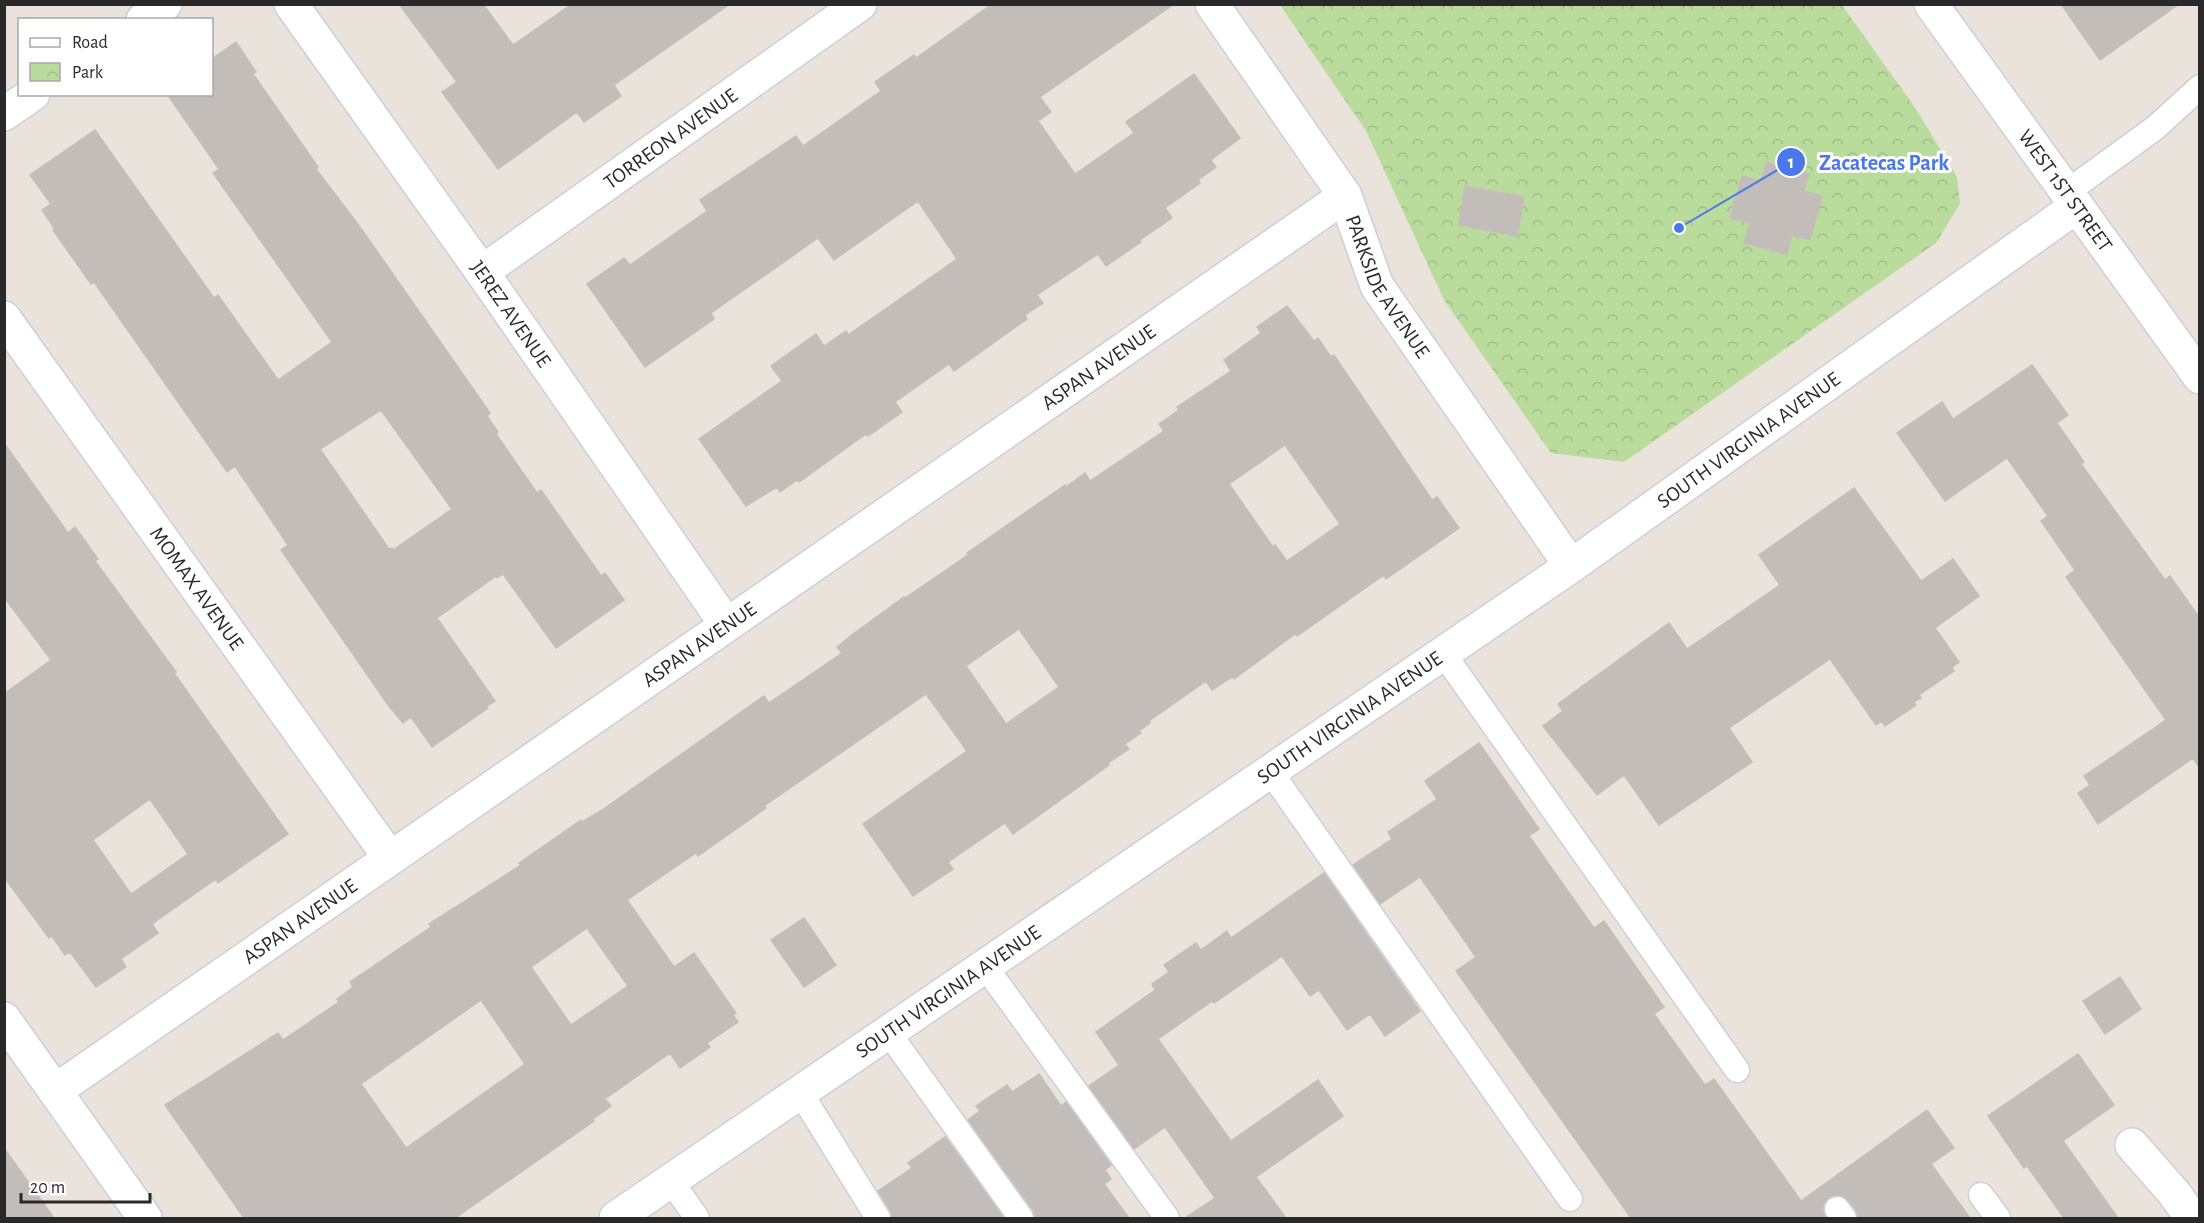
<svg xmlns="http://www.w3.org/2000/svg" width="2204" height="1223" font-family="'Alegreya Sans',sans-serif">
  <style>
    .park { fill: url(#park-crowns) }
    .building { fill: #c2bdb9; stroke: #c5beb6; stroke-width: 1.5; fill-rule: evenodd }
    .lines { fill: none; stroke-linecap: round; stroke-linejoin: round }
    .lane-casing { stroke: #cbcfd9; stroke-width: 27 }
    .street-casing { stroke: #cbcfd9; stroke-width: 36 }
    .secondary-casing { stroke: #cbcfd9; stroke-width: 36 }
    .lane { stroke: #fff; stroke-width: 24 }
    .street { stroke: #fff; stroke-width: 33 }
    .secondary { stroke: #fff; stroke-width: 33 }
    .labels { text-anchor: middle; stroke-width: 6; stroke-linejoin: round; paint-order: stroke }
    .street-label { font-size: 21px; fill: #292929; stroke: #fff }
    .leader { fill: none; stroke: #4b78e8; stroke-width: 2 }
    .callout-dot { fill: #4b78e8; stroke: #fff; stroke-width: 2 }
    .mark-label { font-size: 18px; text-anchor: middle; font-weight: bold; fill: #fff }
    .callout-label { font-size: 22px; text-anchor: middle; font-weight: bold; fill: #4b78e8; stroke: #fff; stroke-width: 6; stroke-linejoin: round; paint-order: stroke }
  </style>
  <defs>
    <pattern id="park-crowns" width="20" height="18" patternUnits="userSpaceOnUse" patternTransform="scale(1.5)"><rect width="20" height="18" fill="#b9dc9d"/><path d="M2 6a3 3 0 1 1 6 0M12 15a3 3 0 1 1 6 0" fill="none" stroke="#9fbd87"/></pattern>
  </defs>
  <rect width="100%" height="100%" fill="#eae3dc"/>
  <path class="park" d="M1280 5H1842L1916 109 1957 177 1960 204 1936 243 1624 462 1551 453 1444 300 1366 131Z"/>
  <path class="building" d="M399 4H483L513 45 572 4H730L614 85 621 96 584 122 577 112 498 169 442 92 457 82Z
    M992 4H1174L1040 97 1051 112 1038 121 1075 174 1134 133 1126 122 1194 74 1240 138 1211 160 1216 167 1198 180 1200 183 1165 208 1172 218 1140 240 1141 242 1106 266 1098 254 1037 295 1043 303 1025 315 1027 319 954 371 949 364 895 402 902 412 868 436 866 434 799 482 797 480 780 492 777 487 746 506 699 439 782 381 771 366 816 334 824 346 846 331 848 335 957 259 918 201 834 260 818 238 711 313 714 319 645 367 587 284 624 258 630 265 707 211 700 200 796 136 803 146 881 91 875 82 914 55 916 58Z
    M2061 4H2179L2100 60Z
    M236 42 256 72 253 74 318 167 316 169 360 227 490 413 487 416 498 432 496 434 537 493 541 490 601 576 605 573 624 600 556 648 503 574 497 578 496 576 437 618 495 701 487 706 488 708 432 747 411 717 403 723 388 705 281 550 288 545 235 466 227 472 94 282 91 284 53 230 55 229 42 210 51 204 30 175 95 130 214 298 218 295 278 380 332 342 213 173 219 169 167 94H212V59ZM381 410 452 509 393 550 392 548 389 549 320 449Z
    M1766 162 1809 174 1804 191 1822 196 1810 240 1792 235 1787 254 1744 243 1750 223 1730 218 1742 176 1761 181Z
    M1465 186 1524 197 1517 236 1459 225Z
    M1287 306 1314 341 1318 338 1331 357 1334 355 1432 500 1437 497 1459 528 1386 579 1384 575 1297 636 1295 634 1234 679 1232 677 1212 690 1206 681 1149 721 1150 723 1139 731 1141 733 1125 744 1129 749 1108 763 1109 765 1013 834 1005 823 948 862 953 869 913 896 863 824 967 751 926 694 764 806 766 808 698 856 696 853 627 900 674 967 694 953 736 1013 733 1015 738 1022 707 1043 710 1047 680 1068 670 1053 605 1099 611 1106 593 1119 594 1121 455 1218H244L165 1105 278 1033 283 1040 339 1002 337 999 353 987 350 982 431 927 429 924 521 865 519 863 581 820 582 822 602 810 764 696 769 703 842 653 837 647 853 634 904 597 905 598 968 555 967 553 1065 485 1066 487 1085 473 1090 481 1164 431 1159 424 1179 410 1177 407 1231 371 1224 360 1261 333 1257 327ZM1285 445 1340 524 1287 561 1275 545 1273 547 1229 484ZM1019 629 1059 687 1006 724 966 666ZM587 928 628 986 571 1025 531 967ZM481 1000 525 1064 406 1148 361 1084Z
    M2032 365 2068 415 2057 423 2084 462 2081 464 2165 580 2170 576 2199 617V767L2193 758 2098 824 2078 793 2090 785 2084 776 2166 720 2066 577 2075 570 2041 521 2048 516 2007 458 1945 501 1897 433 1942 402 1953 419Z
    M4 443 68 533 75 527 98 559 95 561 176 672 174 673 288 834 218 883 216 879 152 924 158 933 121 959 126 967 96 987 70 952 65 955 52 936 49 938 4 877V694L51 660 4 597ZM150 799 188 854 131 894 93 840Z
    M1854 488 1921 581 1953 559 1979 596 1935 628 1959 662 1952 667 1954 671 1919 695 1921 698 1914 702 1916 705 1885 726 1882 721 1876 725 1830 659 1729 728 1752 762 1659 825 1624 775 1597 795 1543 726 1563 711 1558 704 1669 623 1687 649 1780 585 1759 555Z
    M1479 743 1539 829 1529 836 1594 928 1604 921 1664 1007 1654 1014 1705 1085 1714 1079 1801 1201 1927 1110 1954 1148 1931 1164 1970 1218H1858L1856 1210 1848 1200 1843 1196 1836 1195 1829 1197 1824 1204 1823 1212 1826 1218H1631L1456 971 1476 957 1420 877 1380 904 1353 865 1392 839 1388 832 1437 799 1425 781Z
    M1324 873 1420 1011 1385 1036 1370 1014 1347 1030 1319 990 1310 996 1282 956 1214 1003 1212 1001 1158 1039 1231 1141 1318 1080 1343 1116 1256 1177 1286 1218H1185L1215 1198 1165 1127 1134 1149 1089 1086 1119 1065 1096 1032 1155 990 1152 984 1169 972 1164 965 1196 943 1201 950 1227 931 1231 938Z
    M804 918 836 965 804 987 771 940Z
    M2120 977 2141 1009 2105 1034 2083 1001Z
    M2078 1054 2114 1105 2063 1141 2118 1218H2064L2027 1166 2024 1168 1988 1116Z
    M1039 1074 1061 1106 1066 1102 1111 1165 1105 1170 1111 1179 1104 1184 1129 1218H1035L1033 1210 968 1120 980 1111 976 1106 1007 1085 1012 1092Z
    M945 1137 1004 1218H892L890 1210 878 1191 912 1168 908 1163Z
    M4 1148 54 1218H4Z"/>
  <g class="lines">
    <g class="lane-casing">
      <path id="lane" d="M2067 192 2155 128 2200 87
        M1443 653 1737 1070
        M1270 771 1570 1199
        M985 966 1167 1218
        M888 1032 1021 1218
        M800 1092 878 1218
        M671 1181 697 1218
        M1981 1195 1998 1218
        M1837 1209 1844 1218"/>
    </g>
    <g class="street-casing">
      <g id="street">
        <path id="s1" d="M291 4 482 272 726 624"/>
        <path id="s2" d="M1212 4 1345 196 1377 286 1571 566"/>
        <path d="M143 20 165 4"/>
        <path d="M4 114 33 94"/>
        <path id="s3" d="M482 272 860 4"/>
        <path id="s4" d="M4 318 390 858"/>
        <path d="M4 1019 145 1218"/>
        <path id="s5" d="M55 1091 1345 196"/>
        <path d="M2132 1145 2174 1193 2192 1218"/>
        <path id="s6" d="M616 1218 1571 566 2077 206"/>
      </g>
    </g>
    <g class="secondary-casing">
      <g id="secondary">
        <path id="s7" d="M1931 4 2200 377"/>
      </g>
    </g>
    <use href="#lane" class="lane"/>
    <use href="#street" class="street"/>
    <use href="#secondary" class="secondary"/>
  </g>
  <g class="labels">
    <g class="street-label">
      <text dy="7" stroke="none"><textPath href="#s3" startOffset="231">TORREON AVENUE</textPath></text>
      <text dy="7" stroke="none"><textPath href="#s7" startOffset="230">WEST 1ST STREET</textPath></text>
      <text dy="7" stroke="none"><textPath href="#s2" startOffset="334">PARKSIDE AVENUE</textPath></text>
      <text dy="7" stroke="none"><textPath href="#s1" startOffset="380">JEREZ AVENUE</textPath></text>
      <text dy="7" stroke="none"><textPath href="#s5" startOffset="1270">ASPAN AVENUE</textPath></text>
      <text dy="7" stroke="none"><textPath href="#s6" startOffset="1374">SOUTH VIRGINIA AVENUE</textPath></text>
      <text dy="7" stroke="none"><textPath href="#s4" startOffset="332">MOMAX AVENUE</textPath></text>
      <text dy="7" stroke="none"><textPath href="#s5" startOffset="784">ASPAN AVENUE</textPath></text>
      <text dy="7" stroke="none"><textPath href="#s6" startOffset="888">SOUTH VIRGINIA AVENUE</textPath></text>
      <text dy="7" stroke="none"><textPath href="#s5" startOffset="298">ASPAN AVENUE</textPath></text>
      <text dy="7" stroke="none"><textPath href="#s6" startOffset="402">SOUTH VIRGINIA AVENUE</textPath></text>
    </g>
  </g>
  <path class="leader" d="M1679 228L1791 162"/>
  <g class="callout-dot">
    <circle cx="1679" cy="228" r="6"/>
    <circle cx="1791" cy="162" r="15"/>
  </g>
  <g class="mark-label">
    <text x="1791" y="168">1</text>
  </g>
  <g class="callout-label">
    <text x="1884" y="170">Zacatecas Park</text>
  </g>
  <rect width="2204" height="1223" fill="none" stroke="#292929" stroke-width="12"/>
  <rect x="18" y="18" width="195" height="78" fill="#ffffff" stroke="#a9a9a9" stroke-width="1.5"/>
  <rect x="30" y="38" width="30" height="9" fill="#ffffff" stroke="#a9a9a9" stroke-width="1.5"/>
  <text x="72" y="48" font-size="18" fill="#292929">Road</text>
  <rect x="30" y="63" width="30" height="18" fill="url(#park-crowns)" stroke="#a9a9a9" stroke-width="1.5"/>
  <text x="72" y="78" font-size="18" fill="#292929">Park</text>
  <path d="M21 1193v9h129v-9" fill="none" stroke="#292929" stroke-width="3"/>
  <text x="30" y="1193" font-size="18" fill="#292929" stroke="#ffffff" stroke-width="4.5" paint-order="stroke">20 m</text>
</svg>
